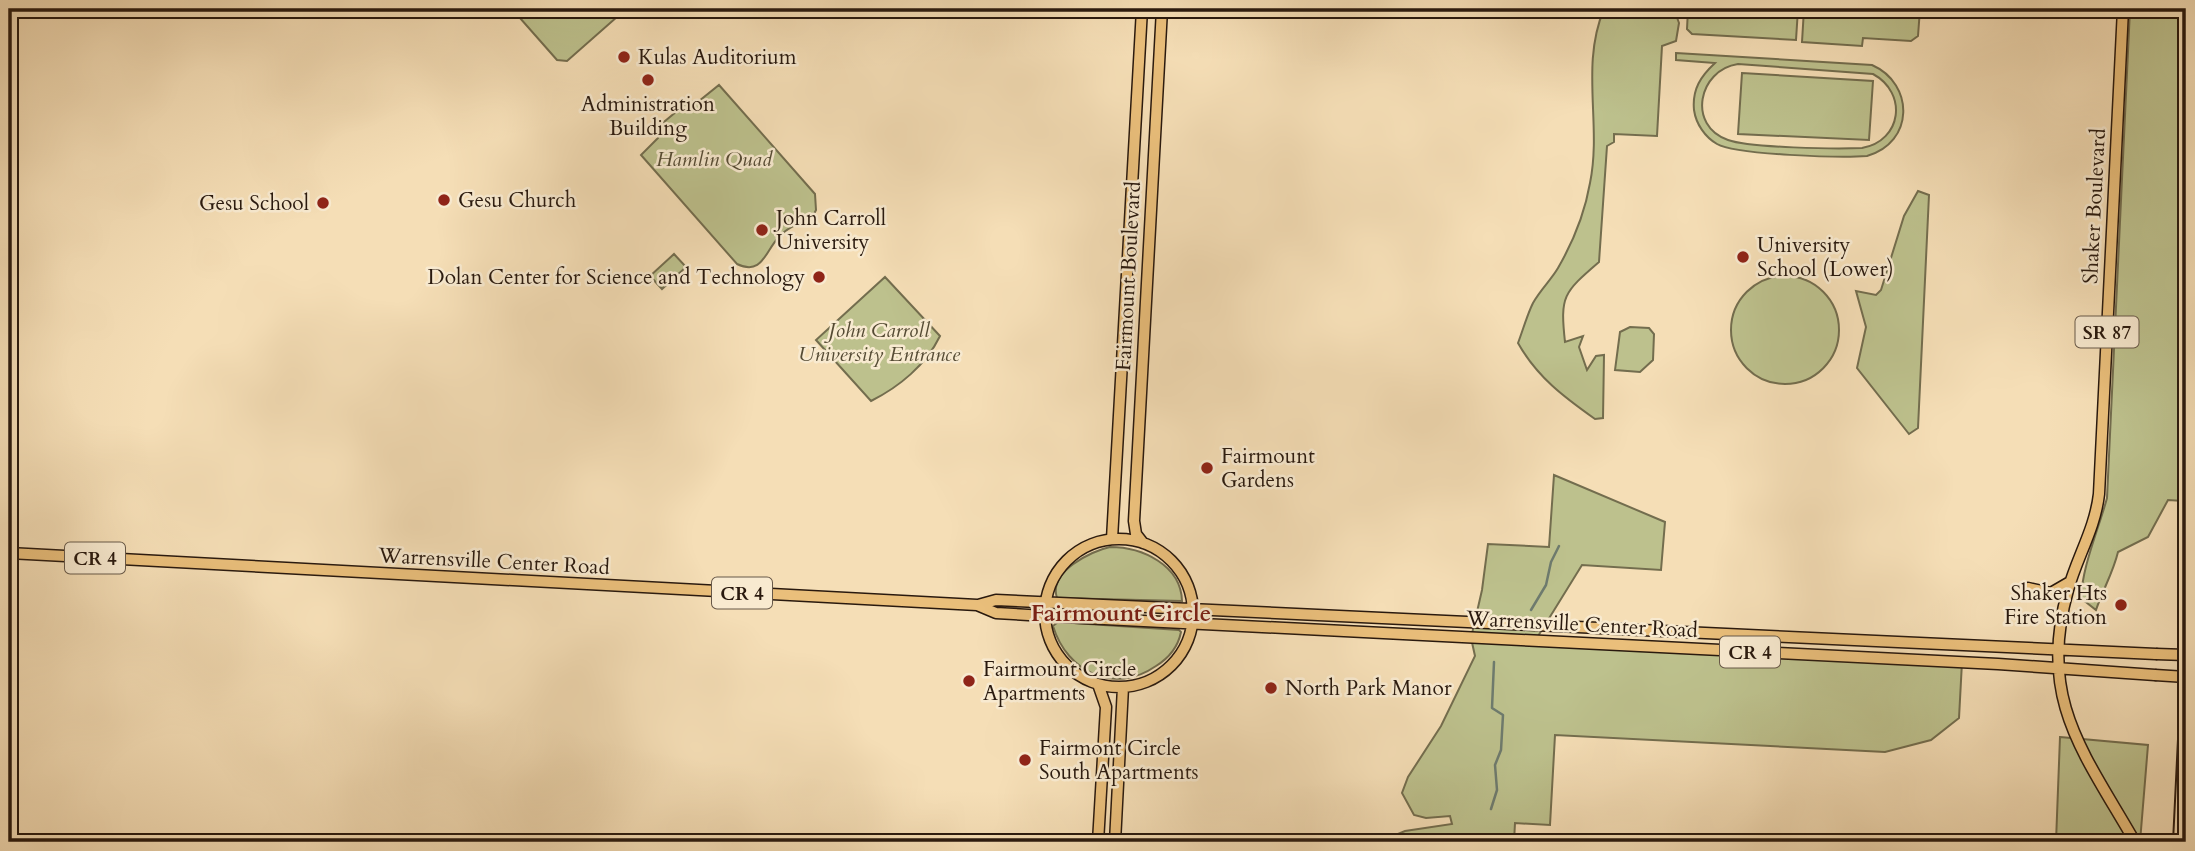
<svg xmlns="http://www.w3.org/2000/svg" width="2195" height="851" font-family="Cardo,serif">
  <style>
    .green { fill: #bdc18d; stroke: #736d4e; stroke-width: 2; fill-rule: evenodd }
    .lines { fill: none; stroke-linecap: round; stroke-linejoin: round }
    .stream { stroke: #6e7b6e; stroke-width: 2.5 }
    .major-casing { stroke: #29190e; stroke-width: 13 }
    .major { stroke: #eabf7b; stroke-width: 10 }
    .tram { stroke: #29190e; stroke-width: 2 }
    .major-bridge-casing { stroke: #29190e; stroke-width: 13; stroke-linecap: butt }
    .major-bridge { stroke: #eabf7b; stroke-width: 10 }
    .poi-dot { fill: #8f2418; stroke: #f8ead0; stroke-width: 2.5 }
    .labels { text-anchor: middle; stroke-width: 5; stroke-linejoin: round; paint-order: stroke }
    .shield { fill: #f8ead0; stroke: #675848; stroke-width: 2 }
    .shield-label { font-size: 19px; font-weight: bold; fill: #29190e }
    .poi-label { font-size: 21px; fill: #29190e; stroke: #f8ead0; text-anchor: start }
    .park-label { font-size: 21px; font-style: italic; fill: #554b34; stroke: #f8ead0 }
    .street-label { font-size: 21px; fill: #29190e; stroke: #f8ead0 }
    .neighbourhood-label { font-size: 23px; font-weight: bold; fill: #7a1f14; stroke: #f8ead0 }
  </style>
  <rect width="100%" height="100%" fill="#f5deb6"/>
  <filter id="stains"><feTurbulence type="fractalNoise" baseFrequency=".00286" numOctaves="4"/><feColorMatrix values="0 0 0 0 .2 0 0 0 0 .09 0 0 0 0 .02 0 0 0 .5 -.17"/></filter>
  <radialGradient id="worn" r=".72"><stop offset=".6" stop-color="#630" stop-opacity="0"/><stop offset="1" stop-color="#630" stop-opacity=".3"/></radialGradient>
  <path class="green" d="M512 9H626L567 61 557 60Z
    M1604 9H1674L1679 23 1676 41 1662 46 1657 136 1614 134V142L1607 146 1599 262C1563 293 1560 296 1565 342L1583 336 1579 347 1587 370 1596 356 1604 355 1603 418 1595 419C1564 397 1537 377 1518 343 1523 330 1527 315 1533 303 1540 290 1551 280 1558 268 1573 242 1585 212 1590 183 1602 124 1580 66 1604 9Z
    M1688 9H1798L1796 40 1692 34 1687 29Z
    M1804 9H1920L1918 36 1911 41 1863 38 1862 46 1802 42Z
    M2130 9H2186V428L2183 501 2168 500 2148 537 2118 552C2113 573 2103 589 2096 610L2082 599C2079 575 2100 525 2107 498Z
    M1676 53 1872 65C1915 84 1914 143 1867 156 1842 158 1736 155 1717 144 1705 137 1696 124 1694 110 1692 89 1701 76 1715 63L1676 60ZM1738 64 1873 74C1908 93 1902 141 1862 148 1836 149 1750 148 1728 140 1687 126 1698 70 1738 64Z
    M1742 73 1873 81 1869 140 1738 134Z
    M719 85 815 194 816 210 812 218C800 223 787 227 778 238 765 252 762 276 737 264L641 155 658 138 659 126 688 102 699 101Z
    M1918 191 1929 195 1918 428 1909 434 1857 368 1866 327 1856 291 1876 295 1881 290 1904 216Z
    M674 254 686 267 662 289 650 276Z
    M1731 330a54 54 0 1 1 108 0a54 54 0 1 1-108 0Z
    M885 277 940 336C926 365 899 387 871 401L816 340Z
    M1630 327 1649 328 1654 334 1653 360 1640 372 1615 370 1620 332Z
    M1554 475 1665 522 1661 570 1582 565 1535 641 1962 662 1959 718 1931 740 1885 752 1555 735 1550 825 1515 823 1514 842H1379L1405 831 1452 824 1450 816 1426 818 1414 815 1402 793 1408 777 1441 726 1475 656 1471 638 1482 590 1488 544 1549 547Z
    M1110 547C1142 547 1181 565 1182 601L1057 598C1048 572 1091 551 1110 547Z
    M1058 622 1179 630 1181 632C1178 647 1169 658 1156 666 1114 695 1067 672 1053 626Z
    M2060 737 2148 745 2140 842H2056Z"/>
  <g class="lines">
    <path class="stream" d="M1531 610 1546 585 1551 562 1559 546
      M1491 809 1497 790 1495 765 1501 750 1503 715 1492 708 1494 662
      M1486 842 1487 839"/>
    <g class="major-casing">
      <path id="major" d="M2123 9 2099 494C2095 529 2077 557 2068 590 2037 699 2084 753 2135 842
        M1045 613a74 74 0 1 1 148 0a74 74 0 1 1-148 0Z
        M1112 539 1142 9
        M1143 543 1136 534 1134 521 1162 9
        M9 553 977 605 996 613 1045 616 1998 664 2155 675
        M2028 588 2051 593 2070 582
        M978 605 996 600 2156 654
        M1098 684 1106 707 1098 842
        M1115 842 1123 687"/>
    </g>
    <use href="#major" class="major"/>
    <path class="tram" d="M2173 842 2186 575"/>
    <g class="major-bridge-casing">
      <path id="major-bridge" d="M2156 654 2186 655
        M2155 675 2186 677"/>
    </g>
    <use href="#major-bridge" class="major-bridge"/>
  </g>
  <g class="poi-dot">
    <circle cx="624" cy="57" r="7"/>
    <circle cx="648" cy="80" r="7"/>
    <circle cx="444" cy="200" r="7"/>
    <circle cx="323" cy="203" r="7"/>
    <circle cx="762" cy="230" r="7"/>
    <circle cx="1743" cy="257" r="7"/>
    <circle cx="819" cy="277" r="7"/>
    <circle cx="1207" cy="468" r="7"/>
    <circle cx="2121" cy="605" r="7"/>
    <circle cx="969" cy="681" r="7"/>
    <circle cx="1271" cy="688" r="7"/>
    <circle cx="1025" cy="760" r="7"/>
  </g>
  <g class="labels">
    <g class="shield">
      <rect x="2075.5" y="316.5" width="63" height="31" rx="5"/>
      <rect x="65" y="542.5" width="60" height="31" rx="5"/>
      <rect x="712" y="577.5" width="60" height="31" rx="5"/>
      <rect x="1720" y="636.5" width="60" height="31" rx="5"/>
    </g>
    <g class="shield-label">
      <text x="2107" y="339">SR 87</text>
      <text x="95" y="565">CR 4</text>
      <text x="742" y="600">CR 4</text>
      <text x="1750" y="659">CR 4</text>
    </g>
    <g class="poi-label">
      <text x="638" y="64">Kulas Auditorium</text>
      <text x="648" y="111" text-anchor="middle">Administration<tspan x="648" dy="24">Building</tspan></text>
      <text x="458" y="207">Gesu Church</text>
      <text x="309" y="210" text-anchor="end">Gesu School</text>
      <text x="776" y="225">John Carroll<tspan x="776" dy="24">University</tspan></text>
      <text x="1757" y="252">University<tspan x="1757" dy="24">School (Lower)</tspan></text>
      <text x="805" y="284" text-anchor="end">Dolan Center for Science and Technology</text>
      <text x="1221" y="463">Fairmount<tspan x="1221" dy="24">Gardens</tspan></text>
      <text x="2107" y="600" text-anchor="end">Shaker Hts<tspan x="2107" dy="24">Fire Station</tspan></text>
      <text x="983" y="676">Fairmount Circle<tspan x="983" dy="24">Apartments</tspan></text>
      <text x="1285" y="695">North Park Manor</text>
      <text x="1039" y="755">Fairmont Circle<tspan x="1039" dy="24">South Apartments</tspan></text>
    </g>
    <g class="park-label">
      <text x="714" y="166">Hamlin Quad</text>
      <text x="879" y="337">John Carroll<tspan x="879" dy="24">University Entrance</tspan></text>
    </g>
    <g class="street-label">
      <text transform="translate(2094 206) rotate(-87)" y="7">Shaker Boulevard</text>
      <text transform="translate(1128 276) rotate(-87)" y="7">Fairmount Boulevard</text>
      <text transform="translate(494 561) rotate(3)" y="7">Warrensville Center Road</text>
      <text transform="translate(1582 624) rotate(3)" y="7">Warrensville Center Road</text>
    </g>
    <g class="neighbourhood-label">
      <text x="1121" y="621">Fairmount Circle</text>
    </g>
  </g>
  <rect width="2195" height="851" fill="none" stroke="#f5deb6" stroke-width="35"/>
  <rect x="10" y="10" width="2174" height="830" fill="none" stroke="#29190e" stroke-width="3.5"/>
  <rect x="18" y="18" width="2160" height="816" fill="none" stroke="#29190e" stroke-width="2"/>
  <rect width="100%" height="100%" filter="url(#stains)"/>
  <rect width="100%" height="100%" fill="url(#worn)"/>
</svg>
